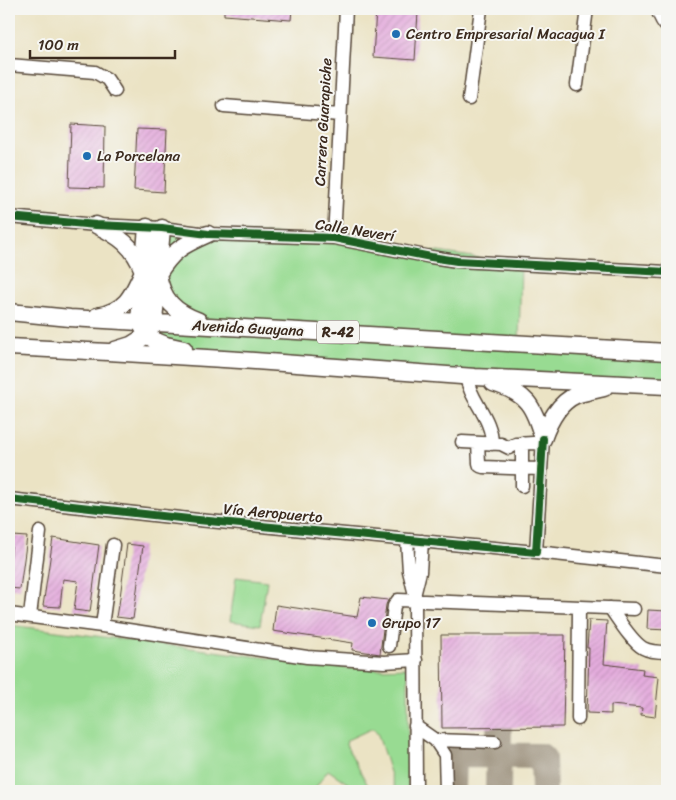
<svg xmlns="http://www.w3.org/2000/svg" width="676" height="800" font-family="Sriracha,sans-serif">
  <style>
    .grass { fill: #98db92; stroke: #6a8258 }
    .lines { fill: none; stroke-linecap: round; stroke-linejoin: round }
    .taxiway { stroke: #938671; stroke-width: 26 }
    .building { fill: url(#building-hatch) }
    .minor-casing { stroke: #554637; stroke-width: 15 }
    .major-casing { stroke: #554637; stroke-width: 19 }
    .minor { stroke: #fff; stroke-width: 12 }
    .major { stroke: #fff; stroke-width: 16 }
    .cycleway-casing { stroke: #f6f6f2; stroke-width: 11 }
    .cycleway { stroke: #1b5e20; stroke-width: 8 }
    .poi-dot { fill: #1f6fb2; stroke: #f6f6f2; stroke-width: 2 }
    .labels { text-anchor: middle; stroke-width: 4; stroke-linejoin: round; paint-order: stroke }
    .shield { fill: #f6f6f2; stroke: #73675e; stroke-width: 1 }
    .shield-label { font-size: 14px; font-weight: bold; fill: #3b2a1e }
    .poi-label { font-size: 15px; fill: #3b2a1e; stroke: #f6f6f2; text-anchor: start }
    .street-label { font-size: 15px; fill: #3b2a1e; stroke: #f6f6f2 }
  </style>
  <defs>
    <pattern id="building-hatch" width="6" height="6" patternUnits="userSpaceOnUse" patternTransform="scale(1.25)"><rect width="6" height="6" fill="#e4acdd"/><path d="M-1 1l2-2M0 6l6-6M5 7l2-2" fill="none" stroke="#c494bd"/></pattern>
  </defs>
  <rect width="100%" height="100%" fill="#f6f6f2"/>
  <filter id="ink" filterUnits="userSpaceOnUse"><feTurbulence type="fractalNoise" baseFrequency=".02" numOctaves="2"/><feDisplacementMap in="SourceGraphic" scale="10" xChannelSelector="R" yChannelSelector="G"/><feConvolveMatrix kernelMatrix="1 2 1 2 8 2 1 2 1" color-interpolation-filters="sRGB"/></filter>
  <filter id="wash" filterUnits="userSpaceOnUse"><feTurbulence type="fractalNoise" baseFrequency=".0096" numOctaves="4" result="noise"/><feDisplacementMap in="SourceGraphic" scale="20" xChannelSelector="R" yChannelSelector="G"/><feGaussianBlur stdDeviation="1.12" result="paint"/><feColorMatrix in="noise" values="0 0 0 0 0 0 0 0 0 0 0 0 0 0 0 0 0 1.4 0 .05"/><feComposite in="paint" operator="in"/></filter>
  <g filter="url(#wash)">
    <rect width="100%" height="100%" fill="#ebe3c4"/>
    <path class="grass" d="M162 228 333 237 521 264 519 343 667 352V386L240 360 156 341 154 322 215 326 164 296Z
      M236 577 267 581 260 625 230 621Z
      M9 625 347 668 379 669 408 668V791H396L378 735 374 729H371L347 740 346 745 371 791H359L328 770 313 791H9Z"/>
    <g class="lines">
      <path class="taxiway" d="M452 791 453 759 454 756 457 755 541 756 543 758 544 791
        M498 791 499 731"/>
    </g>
    <g id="blocks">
      <path class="building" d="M224 9H292L291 20 224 15Z
        M376 9 418 12 415 60 373 57Z
        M71 124 105 126 104 188 69 187Z
        M137 129 167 130 164 192 134 190Z
        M12 536 27 537 20 589 9 588V564H10Z
        M53 538 99 545 90 612 74 610 78 581 63 579 60 607 43 606Z
        M127 544 143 546 133 619 116 617 118 605H119Z
        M361 597 388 600 386 605 380 654 352 650 353 643 273 631 276 605 357 617Z
        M648 610 667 611V630L647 629Z
        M589 620 607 621 604 664 643 669 642 675 659 677 655 717 641 715 642 708 611 705V714L587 713 589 648H587Z
        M441 635H565L563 727 442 728Z"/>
    </g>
  </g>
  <g filter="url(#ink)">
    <use href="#blocks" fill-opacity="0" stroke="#554637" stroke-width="1"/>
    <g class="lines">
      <g class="minor-casing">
        <path id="minor" d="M657 9C659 15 662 23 667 27
          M9 65 95 72 107 79 115 91
          M577 85 587 9
          M469 99 481 9
          M224 106 340 115
          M9 217 96 225 162 228 208 234 334 238 431 257 457 261 667 272
          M334 238 346 9
          M466 376C470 401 492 417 492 444
          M462 442 501 444 509 448 516 444 533 443 542 444
          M478 443 479 463 480 466 483 467 540 469
          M522 486V443
          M9 499 198 520 536 552 667 566
          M407 540 409 571 415 595V601L416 791
          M536 552 543 439
          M415 592 420 572 422 541
          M610 608C618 619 632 642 643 648 650 652 660 652 667 652
          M9 614 102 626 307 657 384 662 416 660
          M30 616 40 532
          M102 626 113 545
          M389 646 394 606 398 600 634 609
          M578 719 579 607
          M415 726 435 740 445 755 446 791
          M435 740 495 742"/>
      </g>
      <g class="major-casing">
        <path id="major" d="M96 225C119 236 134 246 143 271 132 296 126 311 97 316
          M147 227 139 321 147 335 156 341 166 345 184 349
          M9 312 70 318 667 352
          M199 321C175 312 162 300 158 274 173 250 183 245 208 234
          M9 347 108 352 240 360 475 377 667 386
          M115 350 131 345 147 335 154 322 162 228
          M493 383C527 393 534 406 543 439
          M543 439C549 422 558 403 576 395 585 392 595 390 604 388"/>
      </g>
      <use href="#minor" class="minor"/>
      <use href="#major" class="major"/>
      <g class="cycleway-casing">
        <path id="cycleway" d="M9 217 96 225 162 228 208 234 334 238 431 257 457 261 667 272
          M9 499 198 520 536 552 543 439"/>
      </g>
      <use href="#cycleway" class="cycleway"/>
    </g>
  </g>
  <g class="poi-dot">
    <circle cx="396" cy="34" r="5"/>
    <circle cx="87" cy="156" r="5"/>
    <circle cx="372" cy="623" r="5"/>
  </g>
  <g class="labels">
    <rect class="shield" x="317" y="320.5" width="42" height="23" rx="4"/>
    <g class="shield-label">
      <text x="338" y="337">R-42</text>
    </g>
    <g class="poi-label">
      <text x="406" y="39">Centro Empresarial Macagua I</text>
      <text x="97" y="161">La Porcelana</text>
      <text x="382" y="628">Grupo 17</text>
    </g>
    <g class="street-label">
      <text transform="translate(323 122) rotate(-87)" y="5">Carrera Guarapiche</text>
      <text transform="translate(355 230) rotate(9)" y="5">Calle Neverí</text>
      <text transform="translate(248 328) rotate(3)" y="5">Avenida Guayana</text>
      <text transform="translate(273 513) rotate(5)" y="5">Vía Aeropuerto</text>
    </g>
  </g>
  <rect width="676" height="800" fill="none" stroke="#f6f6f2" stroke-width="30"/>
  <path d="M30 50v8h145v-8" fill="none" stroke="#3b2a1e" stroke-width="2.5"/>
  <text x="38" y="50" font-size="15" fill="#3b2a1e" stroke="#f6f6f2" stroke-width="4" paint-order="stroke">100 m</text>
</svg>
